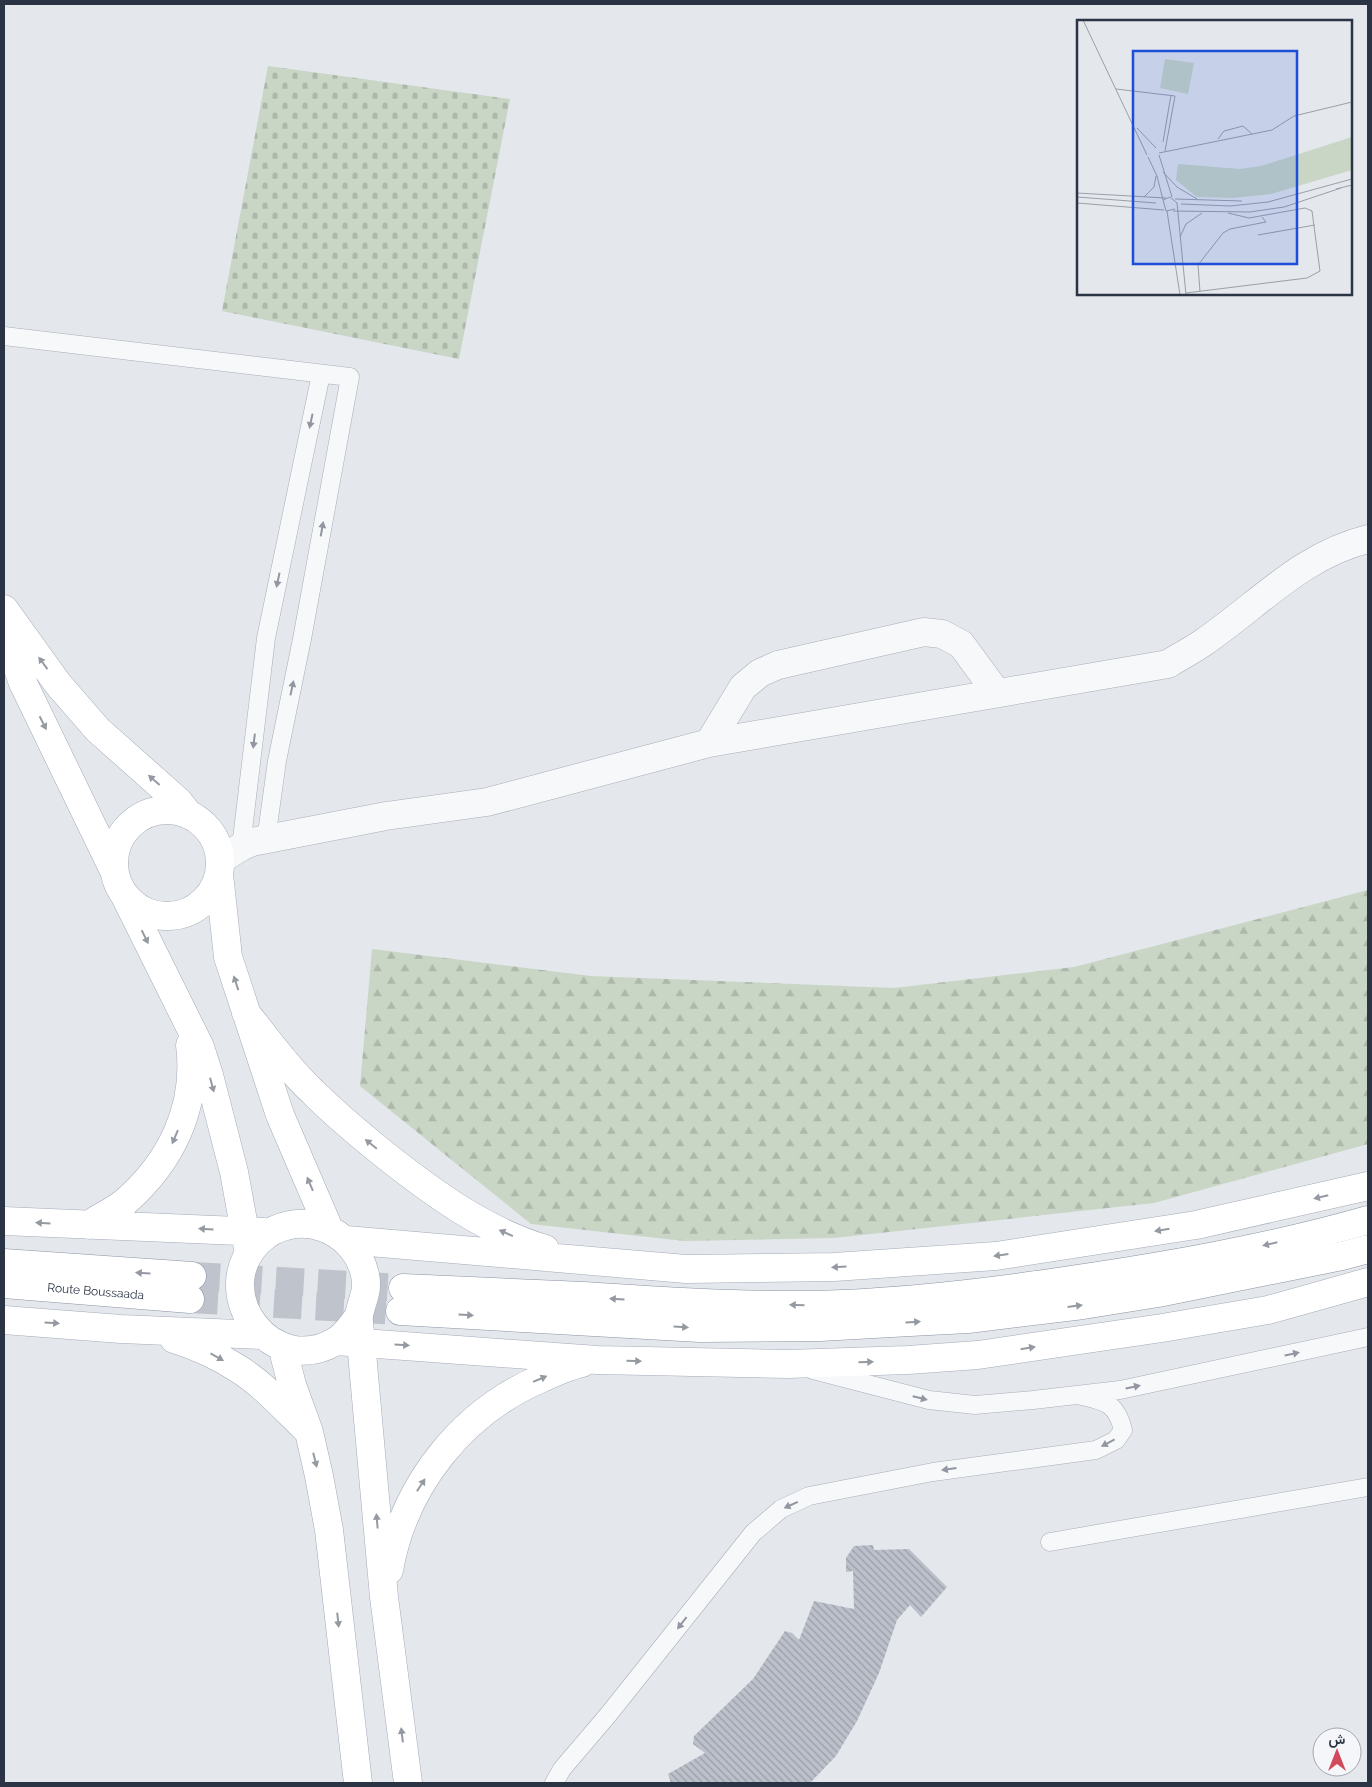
<svg xmlns="http://www.w3.org/2000/svg" width="1372" height="1787" font-family="Raleway,Vazirmatn,sans-serif">
  <style>
    .forest { fill: url(#forest-firs) }
    .cemetery { fill: url(#cemetery-stones) }
    .building { fill: url(#building-back-hatch) }
    .lines { fill: none; stroke-linecap: round; stroke-linejoin: round }
    .highway-tunnel { stroke: #bfc3cb; stroke-width: 28; stroke-dasharray: 28 14; stroke-linecap: butt }
    .lane-casing { stroke: #a9aeb7; stroke-width: 19 }
    .street-casing { stroke: #a9aeb7; stroke-width: 29 }
    .primary-casing { stroke: #a3abb8; stroke-width: 29 }
    .highway-casing { stroke: #8b94a3; stroke-width: 29 }
    .lane { stroke: #f7f8fa; stroke-width: 18 }
    .street { stroke: #f7f8fa; stroke-width: 28 }
    .primary { stroke: #fff; stroke-width: 28 }
    .highway { stroke: #fff; stroke-width: 28 }
    .oneway { fill: #9196a0 }
    .oneway2 { fill: #959aa2 }
    .labels { text-anchor: middle; stroke-width: 4.5; stroke-linejoin: round; paint-order: stroke }
    .street-label { font-size: 12px; fill: #2b3445; stroke: #f4f6f9 }
    .inset-road { fill: none; stroke: #9a9fa9; stroke-width: 1 }
    .view { fill: #1d4ed8; fill-opacity: 0.15; stroke: #1d4ed8; stroke-width: 2.5 }
    .inset-edge { fill: none; stroke: #2b3445; stroke-width: 2.5 }
  </style>
  <defs>
    <pattern id="forest-firs" width="22" height="20" patternUnits="userSpaceOnUse" patternTransform="scale(1.25)"><rect width="22" height="20" fill="#c9d6c5"/><path d="M5 1l3.5 6h-7zM16 11l3.5 6h-7z" fill="#adb8ab"/></pattern>
    <pattern id="cemetery-stones" width="16" height="16" patternUnits="userSpaceOnUse" patternTransform="scale(1.25)"><rect width="16" height="16" fill="#c9d6c5"/><path d="M2 7V4a2 2 0 0 1 4 0v3zM10 15v-3a2 2 0 0 1 4 0v3z" fill="#adb8ab"/></pattern>
    <pattern id="building-back-hatch" width="6" height="6" patternUnits="userSpaceOnUse" patternTransform="scale(1.25)"><rect width="6" height="6" fill="#bbc0ca"/><path d="M-1 5l2 2M0 0l6 6M5-1l2 2" fill="none" stroke="#989da6"/></pattern>
  </defs>
  <rect width="100%" height="100%" fill="#e4e7ec"/>
  <path class="forest" d="M1368 890V1144L1154 1203 834 1238 684 1241 531 1224 360 1086 372 949 591 976 894 988 1074 967Z"/>
  <path class="cemetery" d="M268 66 510 99 459 359 222 311Z"/>
  <path class="building" d="M873 1545 874 1550 909 1549 947 1587 921 1617 910 1605 897 1620 879 1673 857 1721 836 1756 810 1783H671L668 1774 705 1753 693 1744 694 1736 753 1679 785 1631 792 1633 799 1640 814 1601 854 1609 853 1571 846 1572V1558L854 1546Z"/>
  <g class="lines">
    <path class="highway-tunnel" d="M192 1276 403 1288
      M190 1299 400 1311"/>
    <g class="lane-casing">
      <path id="lane" d="M4 336 350 377 302 639 277 761 266 840
        M241 847 266 638 321 374
        M813 1370 929 1400 975 1405 1033 1400 1120 1390 1368 1337
        M1050 1542 1368 1487
        M554 1783 562 1769 608 1715 753 1533 781 1509 809 1496 933 1472 1096 1450 1116 1440 1123 1430C1116 1401 1103 1401 1078 1395"/>
    </g>
    <g class="street-casing">
      <path id="street" d="M709 743 743 687 760 673 778 665 924 632 942 634 961 644 997 693
        M220 860 241 847 252 842 386 816 487 802 709 743 1168 664C1180 656 1193 650 1204 642 1258 605 1302 555 1368 539"/>
    </g>
    <g class="primary-casing">
      <path id="primary" d="M4 609 58 684 98 730 178 801 189 815
        M4 629 23 683 115 873
        M114 863a53 53 0 1 1 106 0a53 53 0 1 1-106 0Z
        M219 874 228 957 280 1115 329 1229
        M124 894 200 1047 209 1075 234 1172 249 1254
        M246 1013C268 1040 288 1069 313 1092 335 1114 360 1135 385 1155 433 1193 485 1231 545 1249
        M4 1221 263 1232
        M89 1225C100 1217 114 1211 125 1202 171 1162 198 1107 190 1045
        M346 1240 686 1269 834 1267 996 1256 1196 1225 1368 1186
        M359 1316C352 1325 346 1335 336 1341 274 1379 207 1295 258 1242 294 1206 355 1227 365 1275 369 1292 361 1301 359 1316 358 1324 361 1334 361 1342L384 1597 408 1783
        M4 1320 121 1329 262 1335
        M174 1339C196 1346 217 1355 237 1368 262 1383 283 1407 304 1427
        M336 1341 597 1360 788 1364 908 1360 978 1355 1162 1328 1268 1310 1368 1282
        M282 1346 292 1385 309 1432 319 1476 329 1530 358 1783
        M389 1570C404 1485 462 1412 542 1378 555 1372 568 1366 582 1363"/>
    </g>
    <g class="highway-casing">
      <g id="highway">
        <path d="M4 1263 192 1276"/>
        <path id="s1" d="M4 1284 190 1299"/>
        <path d="M403 1288C463 1291 524 1293 584 1296 660 1301 737 1306 813 1305 895 1303 976 1294 1057 1282 1162 1267 1266 1249 1368 1220"/>
        <path d="M400 1311 700 1328 820 1327 910 1322 968 1319 1083 1305 1158 1293 1342 1256 1368 1249"/>
      </g>
    </g>
    <use href="#lane" class="lane"/>
    <use href="#street" class="street"/>
    <use href="#primary" class="primary"/>
    <use href="#highway" class="highway"/>
  </g>
  <defs><path id="oneway-solid" d="M-6-.8H1V-3.2L6.5 0L1 3.2V.8H-6Z" transform="scale(1.25)"/></defs>
  <g class="oneway">
    <use href="#oneway-solid" transform="translate(311 421) rotate(102)"/>
    <use href="#oneway-solid" transform="translate(322 529) rotate(-80)"/>
    <use href="#oneway-solid" transform="translate(278 580) rotate(102)"/>
    <use href="#oneway-solid" transform="translate(292 688) rotate(-78)"/>
    <use href="#oneway-solid" transform="translate(254 741) rotate(97)"/>
    <use href="#oneway-solid" transform="translate(1292 1354) rotate(-12)"/>
    <use href="#oneway-solid" transform="translate(1133 1387) rotate(-12)"/>
    <use href="#oneway-solid" transform="translate(920 1398) rotate(14)"/>
    <use href="#oneway-solid" transform="translate(1108 1443) rotate(152)"/>
    <use href="#oneway-solid" transform="translate(949 1469) rotate(172)"/>
    <use href="#oneway-solid" transform="translate(791 1505) rotate(156)"/>
    <use href="#oneway-solid" transform="translate(682 1623) rotate(128)"/>
  </g>
  <g class="oneway2">
    <use href="#oneway-solid" transform="translate(43 663) rotate(-126)"/>
    <use href="#oneway-solid" transform="translate(43 723) rotate(63)"/>
    <use href="#oneway-solid" transform="translate(154 780) rotate(-139)"/>
    <use href="#oneway-solid" transform="translate(145 937) rotate(64)"/>
    <use href="#oneway-solid" transform="translate(236 983) rotate(-108)"/>
    <use href="#oneway-solid" transform="translate(212 1085) rotate(75)"/>
    <use href="#oneway-solid" transform="translate(175 1137) rotate(113)"/>
    <use href="#oneway-solid" transform="translate(371 1144) rotate(-141)"/>
    <use href="#oneway-solid" transform="translate(310 1184) rotate(-113)"/>
    <use href="#oneway-solid" transform="translate(1321 1197) rotate(167)"/>
    <use href="#oneway-solid" transform="translate(43 1223) rotate(-177)"/>
    <use href="#oneway-solid" transform="translate(206 1229) rotate(-176)"/>
    <use href="#oneway-solid" transform="translate(1162 1230) rotate(171)"/>
    <use href="#oneway-solid" transform="translate(506 1233) rotate(-156)"/>
    <use href="#oneway-solid" transform="translate(1270 1244) rotate(167)"/>
    <use href="#oneway-solid" transform="translate(1001 1255) rotate(172)"/>
    <use href="#oneway-solid" transform="translate(839 1267) rotate(177)"/>
    <use href="#oneway-solid" transform="translate(143 1273) rotate(-176)"/>
    <use href="#oneway-solid" transform="translate(617 1299) rotate(-176)"/>
    <use href="#oneway-solid" transform="translate(797 1305) rotate(-179)"/>
    <use href="#oneway-solid" transform="translate(1075 1306) rotate(-7)"/>
    <use href="#oneway-solid" transform="translate(466 1315) rotate(3)"/>
    <use href="#oneway-solid" transform="translate(913 1322) rotate(-3)"/>
    <use href="#oneway-solid" transform="translate(52 1323) rotate(4)"/>
    <use href="#oneway-solid" transform="translate(681 1327) rotate(3)"/>
    <use href="#oneway-solid" transform="translate(402 1345) rotate(4)"/>
    <use href="#oneway-solid" transform="translate(1028 1348) rotate(-9)"/>
    <use href="#oneway-solid" transform="translate(217 1357) rotate(29)"/>
    <use href="#oneway-solid" transform="translate(634 1361) rotate(2)"/>
    <use href="#oneway-solid" transform="translate(866 1362) rotate(-2)"/>
    <use href="#oneway-solid" transform="translate(540 1379) rotate(-23)"/>
    <use href="#oneway-solid" transform="translate(315 1460) rotate(76)"/>
    <use href="#oneway-solid" transform="translate(421 1485) rotate(-57)"/>
    <use href="#oneway-solid" transform="translate(377 1521) rotate(-95)"/>
    <use href="#oneway-solid" transform="translate(338 1620) rotate(84)"/>
    <use href="#oneway-solid" transform="translate(402 1735) rotate(-97)"/>
  </g>
  <g class="labels">
    <g class="street-label">
      <text dy="4" stroke="none"><textPath href="#s1" startOffset="92">Route Boussaada</textPath></text>
    </g>
  </g>
  <g transform="translate(1077 20)">
    <rect width="275" height="275" fill="#e4e7ec"/>
    <path d="M275 117V150L194 174 156 178 120 177 99 160 101 144 163 149 184 146Z" fill="#c9d6c5"/>
    <path d="M88 39 117 43 111 74 83 68Z" fill="#c9d6c5"/>
    <path class="inset-road" d="M6 0 70 135M39 69 98 76 88 131M60 108 79 128M141 119 147 111 166 106 175 114M86 122 94 75M82 133 195 110 217 96 275 82M82 135 95 177M71 137 80 156 86 180M86 152 100 167 120 179M259 169 275 165M0 173 89 178M0 177 79 183M67 177 77 167 79 156M98 179 165 181M0 183 87 190M104 184 153 186 191 182 275 159M98 189 89 191 86 180 93 177 100 183 109 275M90 191 103 275M96 191 173 192 207 187 264 168M181 215 238 205M103 217 109 204 125 193M123 272 121 245 146 213 153 209 189 202 185 197M109 273 230 258 243 251 235 191 228 188 172 198 151 193"/>
    <path class="view" d="M56 31H220V244H56Z"/>
    <rect width="275" height="275" class="inset-edge"/>
  </g>
  <rect width="1372" height="1787" fill="none" stroke="#2b3445" stroke-width="10"/>
  <g transform="translate(1337 1752)"><circle r="24" fill="#f4f6f9" stroke="#a4a8b1"/>
  <path d="M0-4L9 19L0 12L-9 19Z" fill="#d1495b"/>
  <text y="-8" font-size="14" font-weight="bold" text-anchor="middle" fill="#2b3445">ش</text>
  </g>
</svg>
